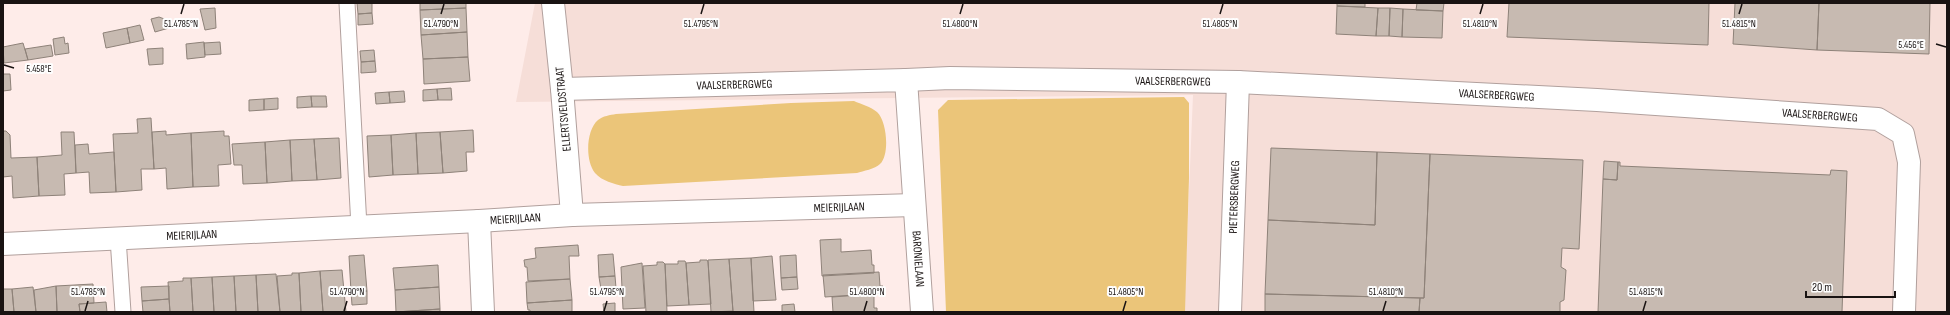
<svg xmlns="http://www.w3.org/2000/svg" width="1950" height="315" font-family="'Sofia Sans Condensed',sans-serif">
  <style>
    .built { fill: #f6ded8 }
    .green { fill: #ebc579 }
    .building { fill: #c7bab1; stroke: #8e8279 }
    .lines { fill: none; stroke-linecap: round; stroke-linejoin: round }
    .lane-casing { stroke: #b1a09d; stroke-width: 17 }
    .street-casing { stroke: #b1a09d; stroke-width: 24 }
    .secondary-casing { stroke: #b1a09d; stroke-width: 24 }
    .lane { stroke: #fff; stroke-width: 15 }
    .street { stroke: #fff; stroke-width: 22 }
    .secondary { stroke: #fff; stroke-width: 22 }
    .ticks { fill: none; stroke: #191312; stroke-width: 1.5 }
    .labels { text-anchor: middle; stroke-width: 4; stroke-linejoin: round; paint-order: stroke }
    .street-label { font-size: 12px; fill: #191312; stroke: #fefefe }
    .ticks-label { font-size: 10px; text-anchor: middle; fill: #191312; stroke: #fefefe; stroke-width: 4; stroke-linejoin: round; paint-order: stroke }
  </style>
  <rect width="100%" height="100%" fill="#feece9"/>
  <path class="built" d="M535 3H1947V312H1184L1193 95 516 102Z"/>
  <path class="green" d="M1184 97 1189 103V178L1185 312H946L938 110 948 100Z
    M854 101C861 104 871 107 877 112 887 121 890 155 880 164 875 169 863 171 857 173L623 186C614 184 602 181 595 173 585 161 586 130 598 120 603 116 610 115 616 114L791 103Z"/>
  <path class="building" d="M357 3H372V13L358 14Z
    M420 3H466V8L420 10Z
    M1337 3H1365V7L1337 6Z
    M1417 3H1444L1443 11 1416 10Z
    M1509 3H1709L1708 45 1507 37Z
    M1735 3H1819L1817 50 1733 44Z
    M1819 3H1930L1929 54 1817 50Z
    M1337 6 1378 8 1376 36 1336 34Z
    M215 8 216 28 205 30 200 9Z
    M466 8 467 32 421 35 420 10Z
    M1378 8H1390L1389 36H1376Z
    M1390 8 1403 9 1402 37 1389 36Z
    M1403 9 1443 11 1442 38 1402 37Z
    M372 13 373 24 358 25V14Z
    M159 17 167 20 169 28 155 32 151 19Z
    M140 25 144 40 130 43 127 28Z
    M127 28 130 43 106 48 103 33Z
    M467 32 468 57 423 59 421 35Z
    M64 37 65 44 68 43 69 53 55 55 53 39Z
    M204 42 205 57 187 59 186 44Z
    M220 42 221 54 205 55 204 43Z
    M23 43 28 60 4 63 3 47Z
    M51 45 53 56 28 60 25 49Z
    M163 48V64L149 65 147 49Z
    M374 50 375 61 361 62 360 51Z
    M468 57 470 81 424 84 423 59Z
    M375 61 376 72 361 73V62Z
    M3 74H10L11 90 3 91Z
    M451 88 452 100H438L437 89Z
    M437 89 438 100 423 101V90Z
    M404 91 405 102 390 103 389 92Z
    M389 92 390 103 376 104 375 93Z
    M311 96H326L327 107H312Z
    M311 96 312 107 297 108V97Z
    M278 98V109L264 110V99Z
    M264 99V110L249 111V100Z
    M151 118 154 169H141L142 190 116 192 113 134 138 133 137 119Z
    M473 130 474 152H466L467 171 443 173 440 132Z
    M3 131H6L10 135 11 158 37 157 39 196 13 198 12 176 3 177Z
    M166 131V135L191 133 193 187 167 189 166 168 154 169 152 132Z
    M224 131V136H229L231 164 218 165 219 186 193 187 191 133Z
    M61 132H74L76 173 64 174 65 195 39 196 37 157 62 155Z
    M440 132 443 173 418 174 416 133Z
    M416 133 418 174 393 175 391 135Z
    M391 135 393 175 369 177 367 136Z
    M339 138 341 178 317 180 314 139Z
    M314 139 317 180 292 181 290 140Z
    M290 140 292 181 267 183 265 142Z
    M265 142 267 183 243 184 242 165H234L232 144Z
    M88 144 89 154 114 152 116 192 90 193 89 172 76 173 75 145Z
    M1271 148 1377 152 1375 225 1268 220Z
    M1377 152 1430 154 1424 298 1265 294 1268 220 1375 225Z
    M1430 154 1583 160 1579 249 1562 248 1561 267 1566 270 1564 300 1560 302V312H1419L1420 298H1424Z
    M1604 161 1618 162 1617 180 1603 179Z
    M1618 162H1620V166L1830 175 1831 170 1847 171 1842 312H1598L1603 179 1617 180Z
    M841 239V252L871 250 872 265H874V273L822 276 820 240Z
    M578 245 579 256H569L570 279 528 281 527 267H525L524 260 536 258 535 248Z
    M613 254 615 276 599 277 598 255Z
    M364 255 367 291 351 292 349 256Z
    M796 255 797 277 781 278 780 256Z
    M772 256 776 300 753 301 751 258Z
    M751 258 754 312H733L729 259Z
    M729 259 733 311 711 312 708 260Z
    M700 260H707L708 262 711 304 689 305 686 263 700 262Z
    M678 261H685L686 263 689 305 667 306 665 264H678Z
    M657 262H663L665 264 667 312H646L643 266 657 265Z
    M642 263 645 308 623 309 621 267Z
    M438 265 439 287 395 290 393 268Z
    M342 270 346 312H323L320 271Z
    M320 271 323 312H301L299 273Z
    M879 272 880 286H883V293L825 297 823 275Z
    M292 273H299V274L301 312H280L277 276 292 275Z
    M276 274 280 312H258L256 275Z
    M256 275 258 312H236L234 276Z
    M234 276 236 312H214L212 277Z
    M615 276 616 288 601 289 599 277Z
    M212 277 214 312H193L191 278Z
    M797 277 798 289 782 290 781 278Z
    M183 278H191L193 312H170L168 282 183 281Z
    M570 279 572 300 527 303 526 282Z
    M93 284 94 303 79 304 80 312H57L56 286Z
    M56 286 57 312H36L34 290Z
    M169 286V299L142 301 141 287Z
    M33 287 36 312H14L12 289Z
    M439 287 440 309 396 312 395 290Z
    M3 289H12L14 312H3Z
    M367 291V304L352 305 351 292Z
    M874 294V308H877V312H833L832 297Z
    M1265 294 1420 298 1419 312H1265Z
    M169 299 170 312H143L142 301Z
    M572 300V312H530V310H528L527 303Z
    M106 302 107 312H80L79 304Z
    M615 303V312H604L603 304Z
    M794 304 795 312H782V305Z
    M440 309V312H396Z"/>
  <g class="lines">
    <g class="lane-casing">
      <path id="lane" d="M347 3 359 227
        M118 238 123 312"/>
    </g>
    <g class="street-casing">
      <g id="street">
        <path id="s1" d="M906 80 950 78 1238 82 1597 100 1878 119 1903 134 1909 162 1904 312"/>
        <path d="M562 89 572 215"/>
        <path d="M479 221 483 312"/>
        <path id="s2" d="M3 244 479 221 572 215 914 205"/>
        <path id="s3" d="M1230 312 1238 82"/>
      </g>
    </g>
    <g class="secondary-casing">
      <g id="secondary">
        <path id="s4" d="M553 3 562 89 906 80 922 312"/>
      </g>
    </g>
    <use href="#lane" class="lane"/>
    <use href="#street" class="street"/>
    <use href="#secondary" class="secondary"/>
  </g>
  <path class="ticks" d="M181 14 184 4M441 14 444 4M701 14 704 4M960 14 963 4M1220 14 1223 4M1480 14 1483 4M1739 14 1742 4M1936 44 1946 47M4 65 14 68M85 311 88 301M344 311 347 301M604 311 607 301M864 311 867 301M1123 311 1126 301M1383 311 1386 301M1643 311 1646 301"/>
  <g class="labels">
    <g class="street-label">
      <text dy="4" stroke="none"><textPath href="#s1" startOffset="267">VAALSERBERGWEG</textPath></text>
      <text dy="4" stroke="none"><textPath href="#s4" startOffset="259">VAALSERBERGWEG</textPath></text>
      <text dy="4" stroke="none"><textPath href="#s1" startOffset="591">VAALSERBERGWEG</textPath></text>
      <text transform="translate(563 109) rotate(-95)" y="4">ELLERTSVELDSTRAAT</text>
      <text dy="4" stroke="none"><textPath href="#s1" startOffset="915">VAALSERBERGWEG</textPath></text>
      <text dy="4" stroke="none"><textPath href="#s3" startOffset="115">PIETERSBERGWEG</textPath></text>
      <text dy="4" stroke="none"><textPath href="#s2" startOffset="837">MEIERIJLAAN</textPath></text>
      <text dy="4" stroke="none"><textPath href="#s2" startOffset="513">MEIERIJLAAN</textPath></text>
      <text dy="4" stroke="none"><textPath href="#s2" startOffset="189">MEIERIJLAAN</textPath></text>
      <text dy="4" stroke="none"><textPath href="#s4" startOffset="610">BARONIELAAN</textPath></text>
    </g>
  </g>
  <g class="ticks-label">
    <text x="1739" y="27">51.4815°N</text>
    <text x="181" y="27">51.4785°N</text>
    <text x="441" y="27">51.4790°N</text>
    <text x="701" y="27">51.4795°N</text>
    <text x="960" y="27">51.4800°N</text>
    <text x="1220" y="27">51.4805°N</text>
    <text x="1480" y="27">51.4810°N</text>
    <text x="1911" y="48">5.456°E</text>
    <text x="39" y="72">5.458°E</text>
    <text x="88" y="295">51.4785°N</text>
    <text x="347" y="295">51.4790°N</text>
    <text x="607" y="295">51.4795°N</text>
    <text x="867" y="295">51.4800°N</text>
    <text x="1126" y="295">51.4805°N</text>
    <text x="1386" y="295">51.4810°N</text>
    <text x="1646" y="295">51.4815°N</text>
  </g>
  <rect width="1950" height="315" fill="none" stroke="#191312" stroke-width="8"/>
  <path d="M1806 291v6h89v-6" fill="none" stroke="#191312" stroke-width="2"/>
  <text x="1812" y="291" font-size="12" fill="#191312" stroke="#fefefe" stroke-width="3" paint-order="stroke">20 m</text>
</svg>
